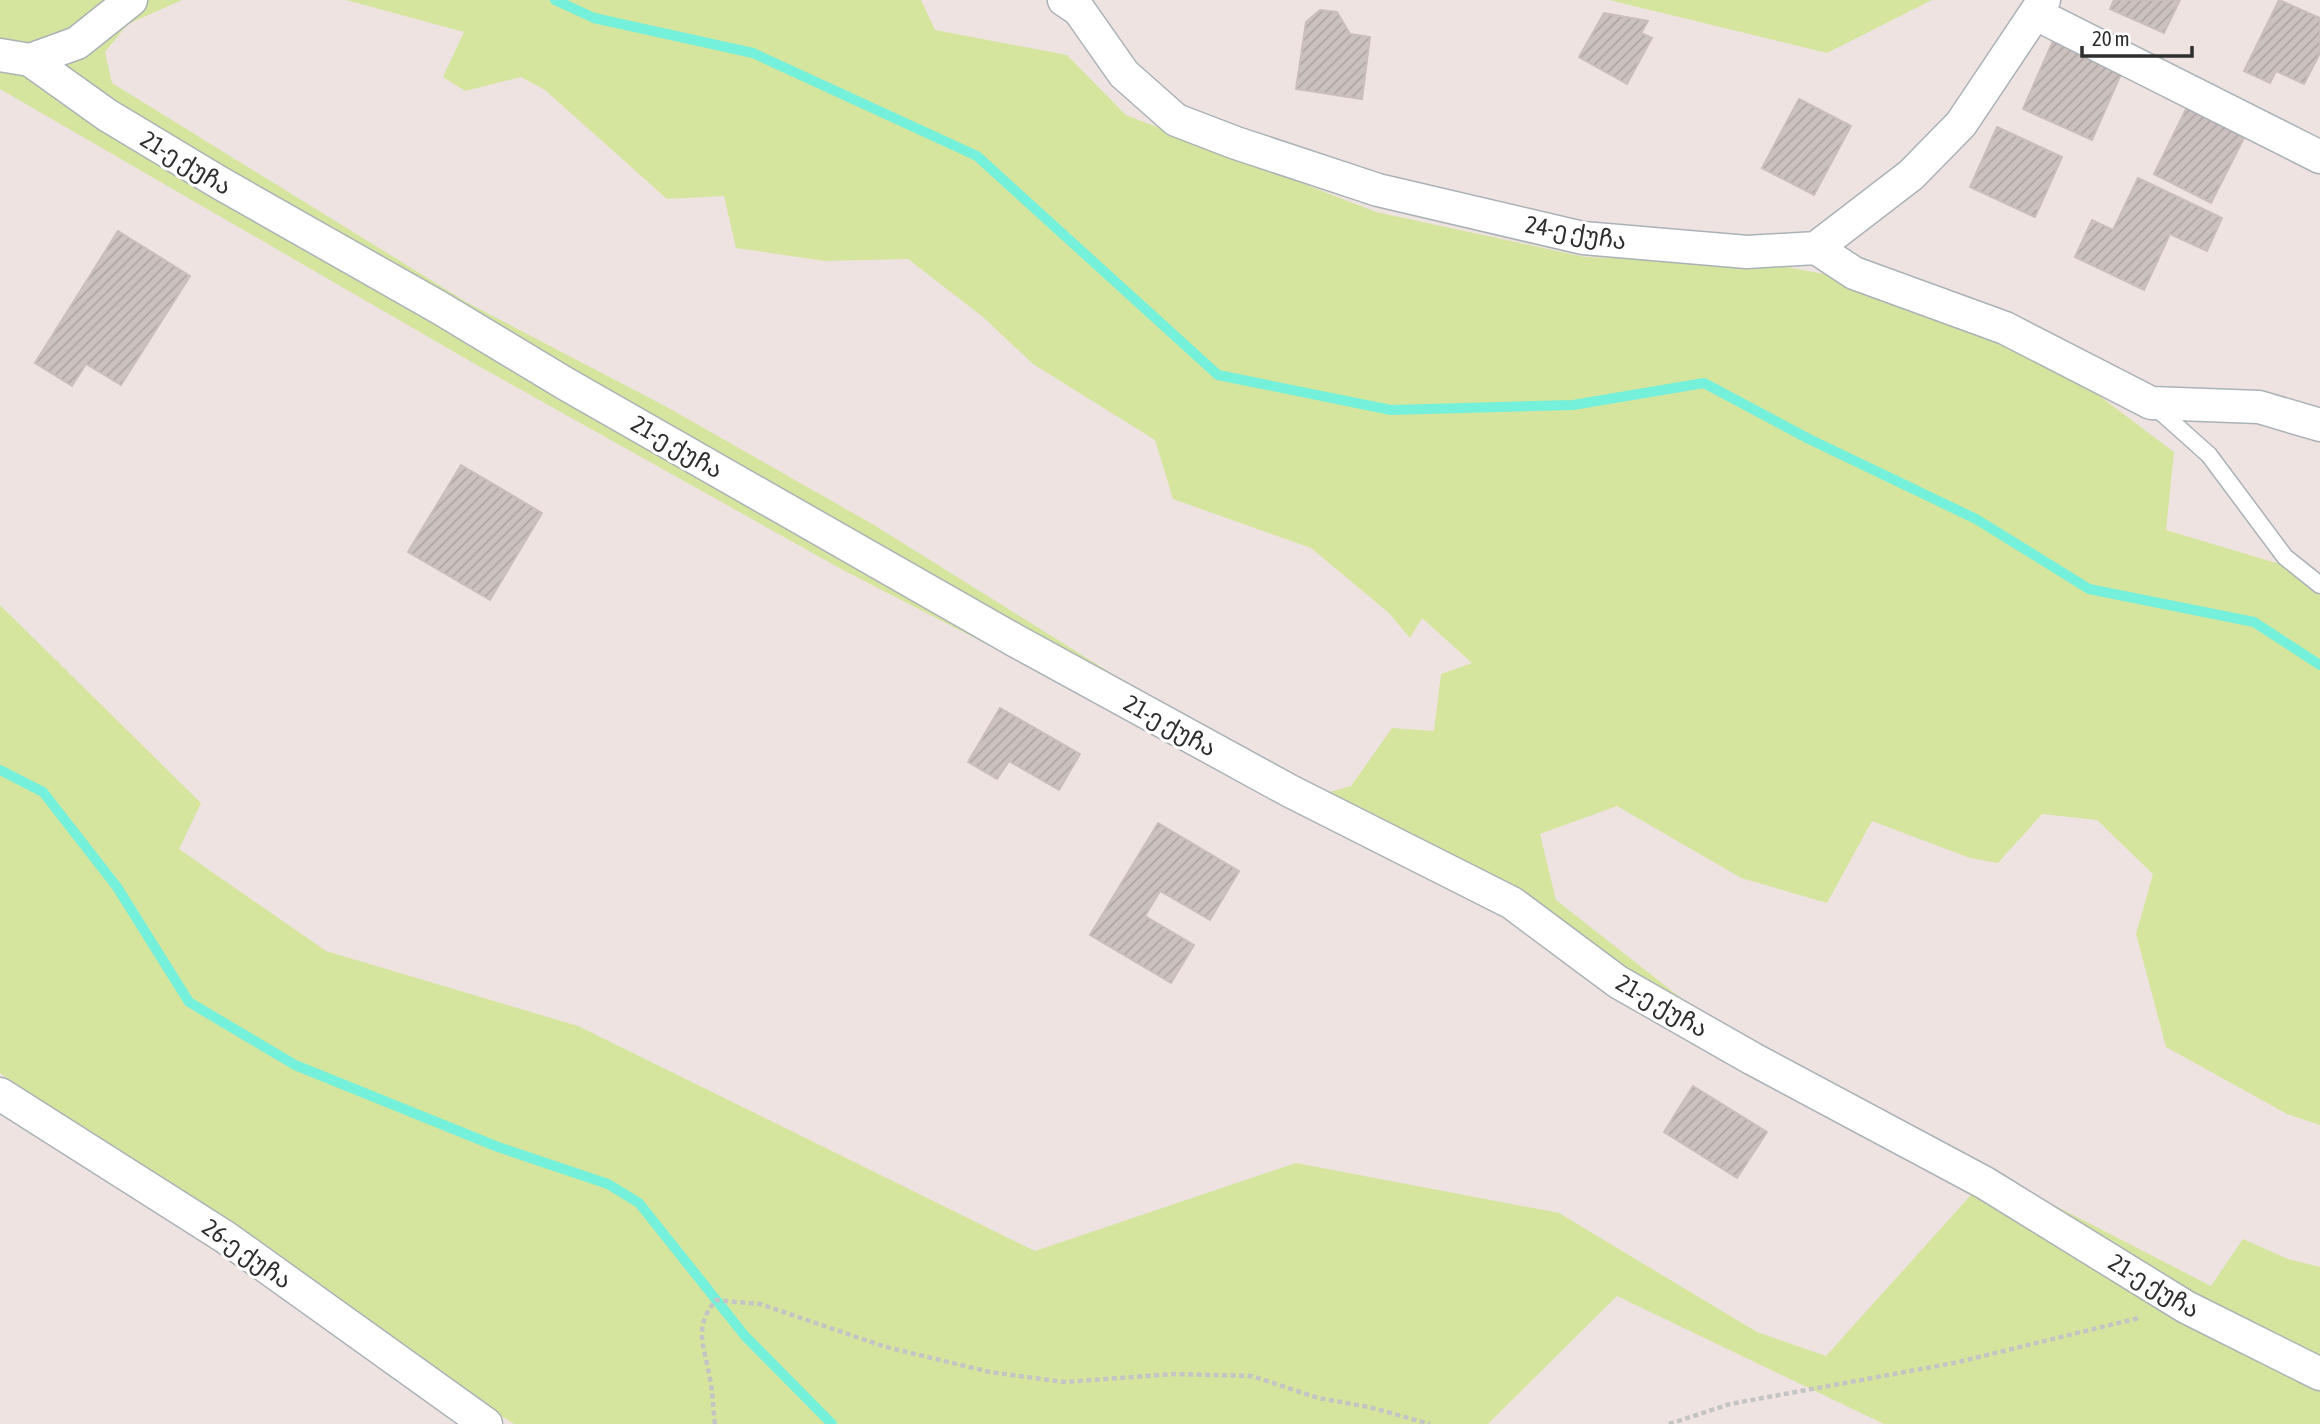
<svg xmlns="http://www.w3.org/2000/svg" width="2320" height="1424" font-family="'Asap Condensed','Noto Sans Georgian',sans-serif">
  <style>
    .grass { fill: #d5e59e }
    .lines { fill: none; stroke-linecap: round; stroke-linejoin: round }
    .stream { stroke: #75f0db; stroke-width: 10 }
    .building { fill: url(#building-hatch); stroke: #cbbeba; stroke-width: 2 }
    .lane-casing { stroke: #aab2b6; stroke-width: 19 }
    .street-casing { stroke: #aab2b6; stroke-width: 35 }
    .path { stroke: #c4c4c4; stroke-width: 4.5; stroke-dasharray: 5 3.5; stroke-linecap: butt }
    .lane { stroke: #fff; stroke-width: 16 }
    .street { stroke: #fff; stroke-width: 32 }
    .labels { text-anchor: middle; stroke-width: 6; stroke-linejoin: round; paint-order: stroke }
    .street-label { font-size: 24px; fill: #2e2e2e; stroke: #fff }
  </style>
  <defs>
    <pattern id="building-hatch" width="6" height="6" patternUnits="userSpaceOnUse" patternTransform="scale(1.75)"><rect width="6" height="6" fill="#cbc1bf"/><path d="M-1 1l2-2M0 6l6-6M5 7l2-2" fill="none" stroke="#afa6a4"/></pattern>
  </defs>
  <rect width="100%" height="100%" fill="#efe3e1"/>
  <path class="grass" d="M0 0H182L128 24 105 52 112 83 468 303 665 406 874 525 1154 700 1326 793 1351 786 1392 728 1434 731 1441 674 1472 663 1422 618 1410 638 1389 613 1311 548 1173 499 1155 440 1033 364 983 317 908 259 825 261 736 248 724 196 667 199 545 90 521 77 465 91 443 77 464 32 346 0H921L935 30 1067 55 1126 115 1376 212 1585 257 1777 265 1882 285 2021 337 2174 452 2166 530 2320 576V1125L2287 1114 2166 1047 2136 934 2153 874 2097 820 2042 814 1998 863 1970 858 1872 821 1827 903 1741 878 1617 806 1540 834 1556 900 1737 1042 2211 1286 2243 1239 2288 1259 2320 1267V1424H1884L1617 1296 1488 1424H514L307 1297 0 1073V605L201 803 179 849 326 951 578 1026 1035 1251 1296 1163 1559 1213 1757 1332 1826 1356 1971 1195 1639 1008 1497 907 843 570 475 364 0 89Z
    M1609 0H1932L1827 53Z"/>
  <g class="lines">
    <path class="stream" d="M555 0 594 18 753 53 977 156 1218 375 1391 410 1573 405 1704 383 1809 439 1976 519 2089 589 2254 622 2320 665
      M0 770 43 792 117 887 189 1002 295 1065 498 1147 608 1184 639 1203 745 1336 832 1424"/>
  </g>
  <path class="building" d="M2114 0H2180L2164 33 2110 9Z
    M2279 0 2320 18V53L2304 84 2276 71 2270 83 2244 71Z
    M1320 10 1337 12 1350 34 1370 37 1362 99 1296 89 1306 22Z
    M1604 13 1648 21 1641 33 1652 38 1627 84 1579 57Z
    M2053 41 2122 72 2092 140 2023 109Z
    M1799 99 1851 126 1814 195 1762 168Z
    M2187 107 2245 136 2211 203 2154 174Z
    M1997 127 2062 157 2035 217 1970 187Z
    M2138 178 2222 218 2207 251 2170 234 2144 290 2075 257 2092 220 2113 230Z
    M118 231 190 276 121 385 86 364 72 386 35 363Z
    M461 465 542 513 490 600 408 552Z
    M1000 708 1080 754 1059 790 1009 761 997 779 968 762Z
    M1158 823 1239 871 1210 920 1160 891 1145 916 1194 945 1171 983 1090 935Z
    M1693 1086 1767 1132 1737 1178 1664 1132Z"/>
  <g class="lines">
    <g class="lane-casing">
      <path id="lane" d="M2153 405 2209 455 2285 557 2320 585"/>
    </g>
    <g class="street-casing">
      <path id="street" d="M1064 0 1079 10 1124 74 1176 120 1236 143 1378 190 1583 238 1747 252 1816 248 1911 175 1961 124 2044 0
        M2036 14 2320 157
        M0 55 30 60 77 43 131 0
        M30 60 107 115 220 183 440 308 566 384 1016 641 1290 791 1512 903 1618 982 1753 1059 1985 1183 2186 1307 2320 1374
        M1816 248 1854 273 2005 328 2151 403 2259 407 2320 425
        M0 1094 225 1237 486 1424"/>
    </g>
    <path class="path" d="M715 1424C713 1409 713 1394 710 1379 705 1347 692 1328 716 1300L760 1304 886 1347 990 1372 1064 1382 1174 1374 1252 1376 1318 1398 1369 1407 1430 1424
      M1669 1424 1730 1404 1954 1363 2139 1318"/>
    <use href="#lane" class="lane"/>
    <use href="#street" class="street"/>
  </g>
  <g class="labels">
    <g class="street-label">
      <text transform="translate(186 163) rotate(31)" y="8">21-ე ქუჩა</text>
      <text transform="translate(1576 233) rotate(10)" y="8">24-ე ქუჩა</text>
      <text transform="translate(677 447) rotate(30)" y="8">21-ე ქუჩა</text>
      <text transform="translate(1170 726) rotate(29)" y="8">21-ე ქუჩა</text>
      <text transform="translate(1662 1006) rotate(30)" y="8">21-ე ქუჩა</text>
      <text transform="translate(247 1254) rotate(35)" y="8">26-ე ქუჩა</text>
      <text transform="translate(2154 1286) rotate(31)" y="8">21-ე ქუჩა</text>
    </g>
  </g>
  <path d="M2082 46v10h110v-10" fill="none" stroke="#2e2e2e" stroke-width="3.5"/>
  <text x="2092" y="46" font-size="21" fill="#2e2e2e" stroke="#ffffff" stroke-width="5" paint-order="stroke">20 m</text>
</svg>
